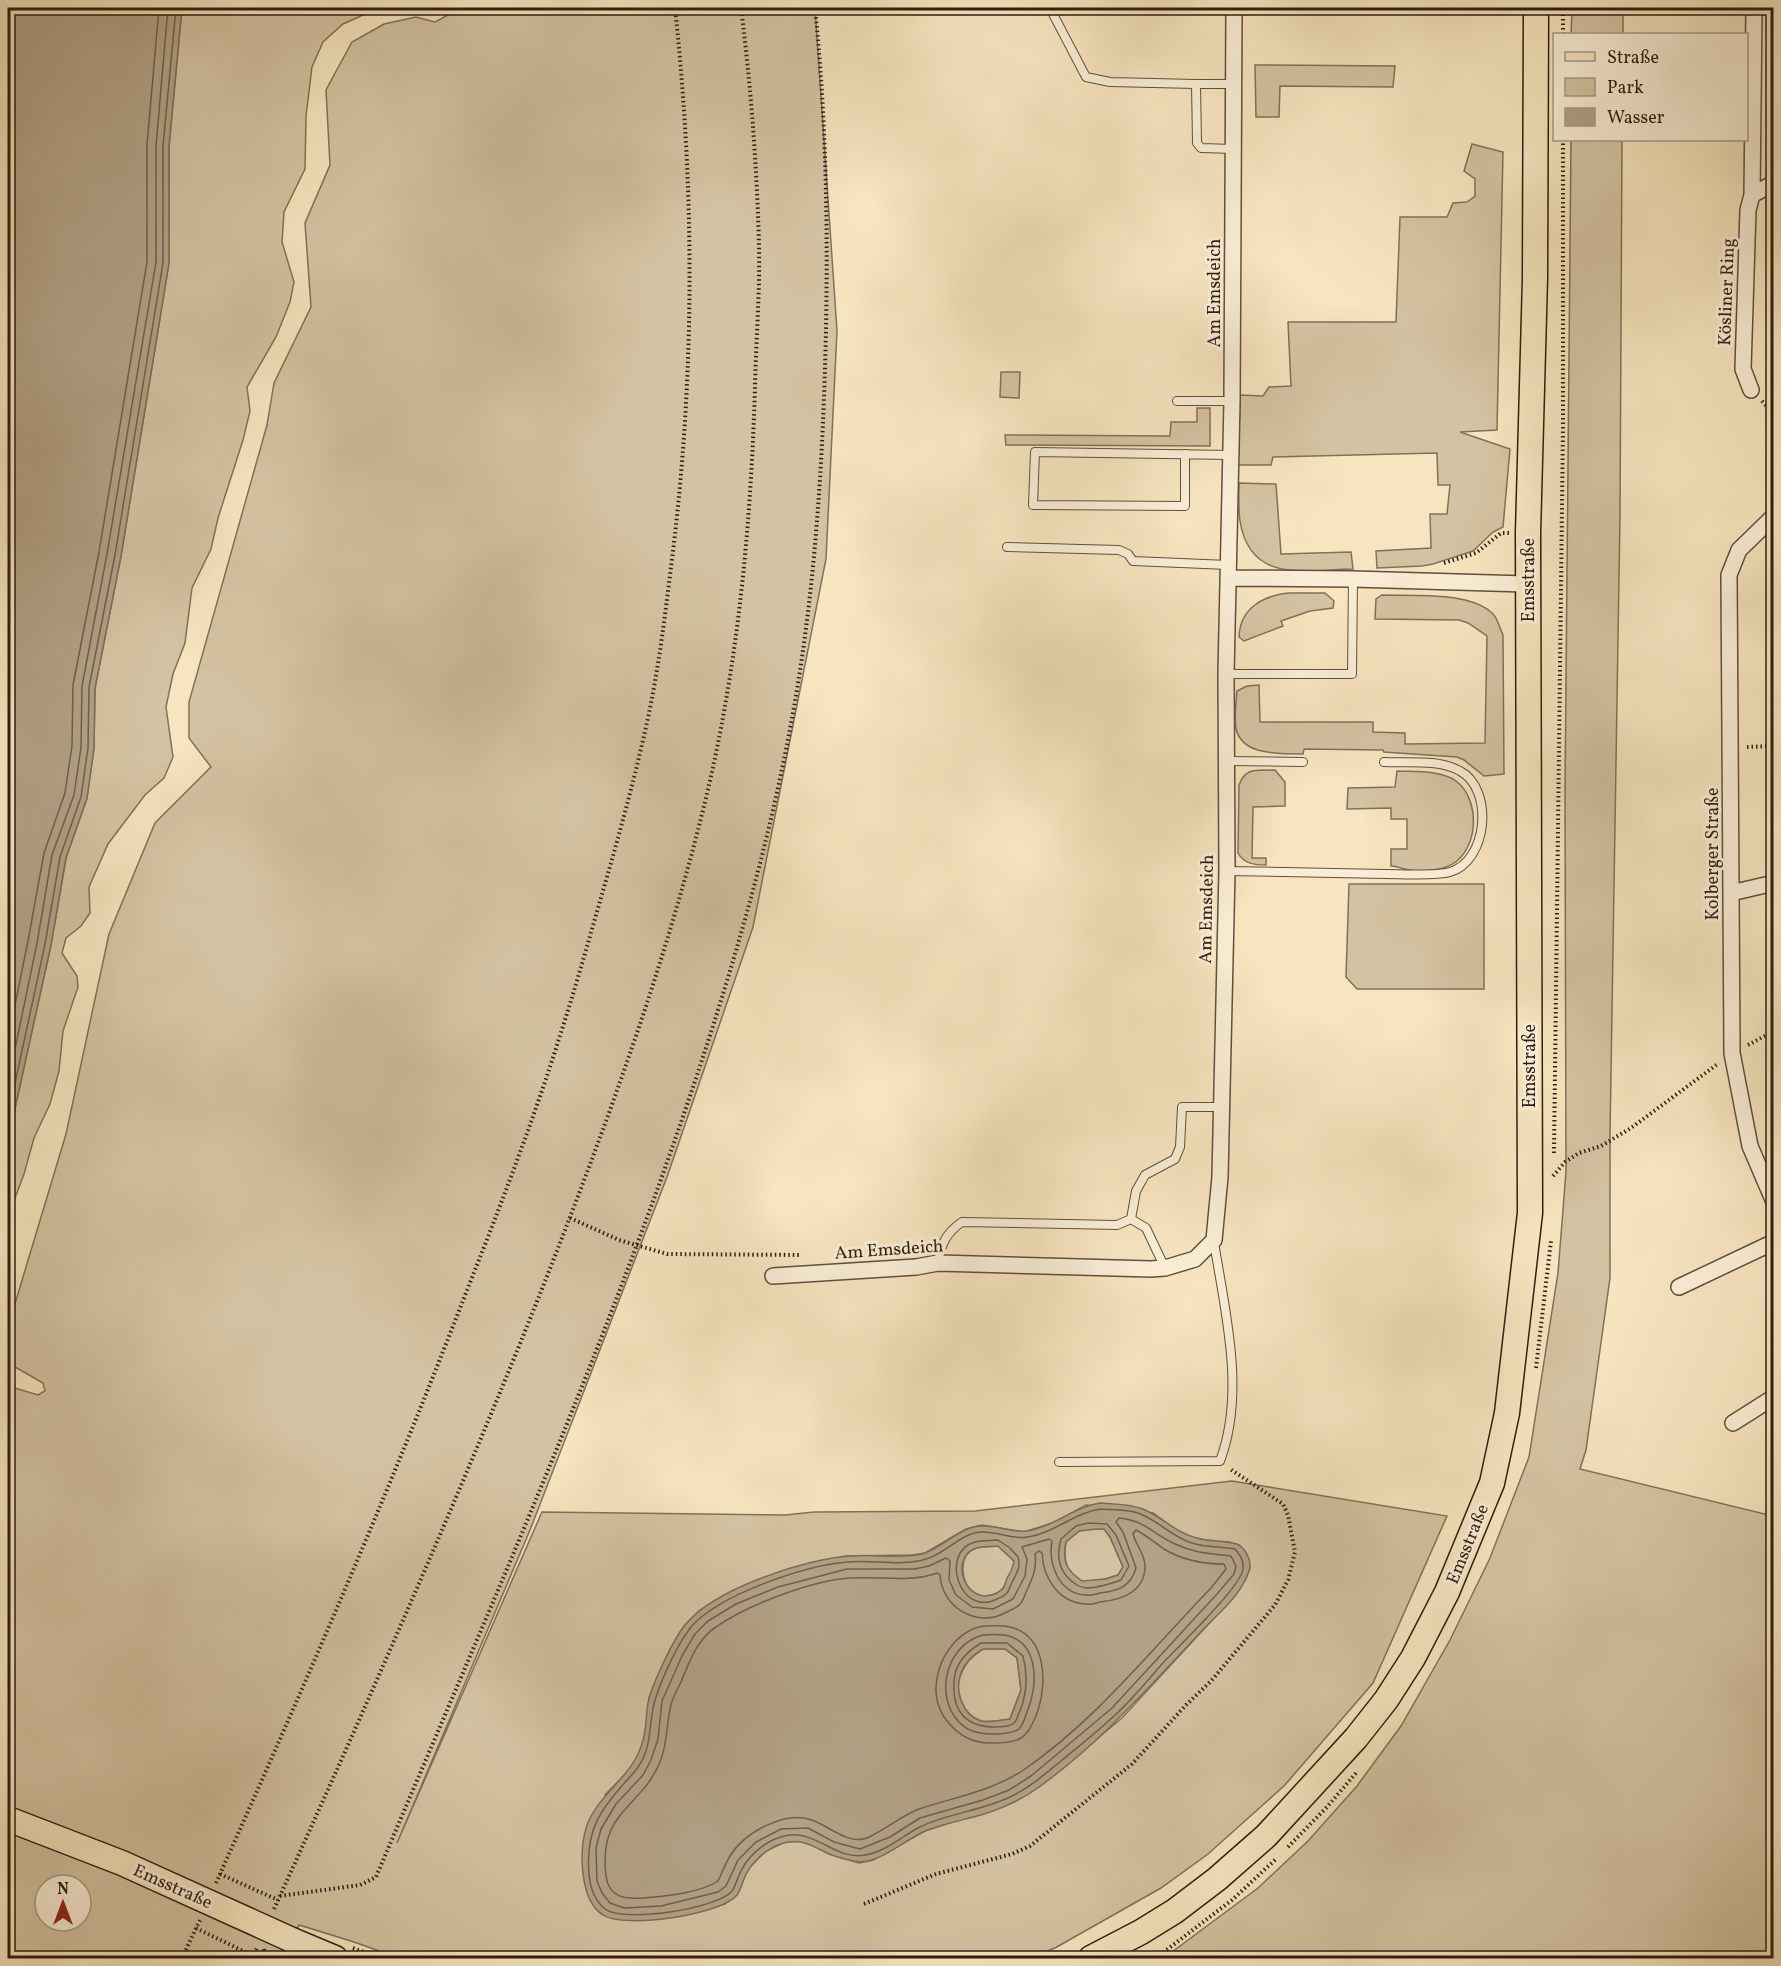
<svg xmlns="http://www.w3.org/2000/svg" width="1781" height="1966" font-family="Vollkorn,serif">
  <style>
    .green { fill: #d4c3a2; stroke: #82705a; stroke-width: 1.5; fill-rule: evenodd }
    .water { fill: #b2a185; stroke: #7e6c57; stroke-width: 1.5; fill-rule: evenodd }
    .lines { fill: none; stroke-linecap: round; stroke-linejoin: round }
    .shore { stroke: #705f4c; stroke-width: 1.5 }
    .service-casing { stroke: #614f3e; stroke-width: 10 }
    .minor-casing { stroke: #614f3e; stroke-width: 18 }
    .primary-casing { stroke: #2f1d13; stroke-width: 27 }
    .path { stroke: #2f1d13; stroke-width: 4; stroke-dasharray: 1.5 3; stroke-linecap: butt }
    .service { stroke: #f9eed5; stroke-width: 8 }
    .minor { stroke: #f9eed5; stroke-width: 15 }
    .primary { stroke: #f6e5bf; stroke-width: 24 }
    .primary-bridge-casing { stroke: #2f1d13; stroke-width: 27; stroke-linecap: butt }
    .primary-bridge { stroke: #f6e5bf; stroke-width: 24 }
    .labels { text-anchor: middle; stroke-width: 6; stroke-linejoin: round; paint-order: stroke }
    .street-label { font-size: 18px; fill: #2f1d13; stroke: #f9eed5 }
  </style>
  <rect width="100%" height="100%" fill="#f6e5bf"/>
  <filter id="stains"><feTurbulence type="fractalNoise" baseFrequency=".00333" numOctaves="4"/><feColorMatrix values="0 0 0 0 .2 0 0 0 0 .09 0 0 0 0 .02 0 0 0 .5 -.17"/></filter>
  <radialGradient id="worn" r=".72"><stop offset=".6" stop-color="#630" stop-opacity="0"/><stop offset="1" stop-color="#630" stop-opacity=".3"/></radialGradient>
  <path class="green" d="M182 8H371L370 12 343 24 323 42 312 67 306 116 305 169 284 212 282 242 294 282 290 302 276 337 247 387 250 411 243 440 218 518 211 549 192 588 185 643 173 674 166 707 173 757 164 778 145 795 108 844 89 887 90 913 81 926 66 938 62 953 77 976 78 987 63 1031 59 1071 50 1104 34 1138 24 1174 8 1217V1140L51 945 66 858 87 798 94 748 95 688 121 556 169 263V146Z
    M461 8H815L837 331 826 559 753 927 667 1177 530 1530 397 1843 542 1512 785 1515 814 1512 975 1511 1232 1481 1447 1516 1373 1683 1284 1786 1208 1854 1161 1888 1055 1948 1030 1958H399L354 1942 299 1925 284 1958H8V1386L38 1395 45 1391 43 1383 8 1363V1327L66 1134 109 934 155 823 211 767 189 738V702L267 425 274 383 311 307 305 223 330 165 326 90 352 42 384 24 416 17 435 22ZM1086 1505 1153 1513 1178 1531 1194 1538 1215 1542H1230L1248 1557 1250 1568 1246 1579 1228 1603 1122 1718 1039 1787 1014 1802 925 1831 873 1860 859 1863 829 1854 805 1841 785 1842 766 1851 749 1868 725 1904 663 1919 605 1795 633 1766 639 1754 645 1737 649 1698 670 1649 684 1626 700 1610 730 1592 774 1574 845 1556 913 1555 925 1553 966 1529 982 1525 1024 1532 1055 1522ZM45 1885H81V1921H45Z
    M1572 8H1623V34H1571Z
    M1255 65 1395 66 1393 87 1280 86 1279 117H1256Z
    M1571 140H1622L1620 515 1610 1135V1278L1586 1450 1580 1469 1773 1516V1958H1164L1258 1888 1308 1841 1357 1786 1401 1726 1450 1640 1490 1558 1529 1457 1558 1273 1566 1172 1565 792Z
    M1472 144 1503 152 1497 430 1460 432 1510 449 1503 527 1493 532 1473 551 1433 564 1422 566 1377 568 1376 551 1431 548 1430 514H1447L1450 485H1438L1437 453 1273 457 1271 465H1238L1240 395 1263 396 1269 387 1291 386 1288 322H1396L1400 217H1447L1453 203 1467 202 1475 196V179L1464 171Z
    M1001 372H1020L1019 398 1000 397Z
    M1197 408H1210V446L1006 445 1005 435 1170 436 1171 422H1197Z
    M1239 483 1276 484 1281 554 1351 552 1353 569C1305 570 1250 584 1240 521 1238 509 1239 496 1239 483Z
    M1288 593H1325L1334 601 1333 608 1310 611 1281 621 1283 626 1244 641 1239 637C1240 608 1263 596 1288 593Z
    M1382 595C1412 596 1471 591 1493 614 1498 619 1500 629 1503 635L1504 774 1484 776 1464 760 1457 757 1384 752 1383 750 1304 749 1303 754C1281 753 1243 757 1236 729 1234 717 1236 703 1237 691L1247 686 1259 685 1260 722H1373V732L1405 733V744L1485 743 1487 636 1468 623 1459 620 1375 619 1376 599Z
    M1275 770 1285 782V806L1253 807 1252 858H1266V865C1255 865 1244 864 1238 853L1239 785C1246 766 1258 771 1275 770Z
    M1397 771C1414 772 1441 770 1456 781 1482 800 1479 856 1446 867 1436 871 1419 872 1409 870 1402 869 1398 866 1391 866V849H1407V819H1391V808L1347 809 1348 788 1395 787Z
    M1349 884H1484V989H1357L1346 977Z
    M1088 1529H1104L1110 1537 1123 1567 1118 1575C1109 1578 1094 1583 1084 1582 1066 1578 1063 1557 1066 1542L1079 1531Z
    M998 1546 1014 1561C1013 1569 1008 1585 1001 1590 982 1605 962 1590 963 1568 963 1560 966 1552 974 1549 981 1546 990 1547 998 1546Z
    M983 1649H1005L1017 1658 1021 1690 1010 1719C1001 1720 990 1723 981 1721 962 1715 954 1691 961 1674 965 1663 973 1655 983 1649Z"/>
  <path class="water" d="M8 8H182L169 146V263L121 556 95 688 94 748 87 798 66 858 51 945 8 1140Z
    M1100 1503C1114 1504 1130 1504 1143 1509 1162 1517 1176 1533 1197 1538 1208 1542 1231 1540 1239 1545 1244 1548 1247 1554 1249 1559 1251 1566 1250 1569 1247 1576 1238 1599 1213 1618 1197 1636 1147 1689 1099 1744 1039 1787 1023 1799 1003 1808 984 1814 965 1820 944 1823 925 1831 907 1839 891 1854 872 1860 860 1864 850 1860 838 1857 820 1852 808 1839 789 1842 773 1844 756 1857 748 1871 743 1878 742 1888 737 1895 721 1915 624 1929 603 1915 579 1900 579 1849 587 1825 593 1809 606 1795 617 1783 632 1767 642 1752 645 1730 647 1719 646 1706 650 1695 656 1677 673 1640 685 1625 714 1589 806 1558 852 1556 874 1554 900 1559 922 1554 944 1548 960 1525 984 1526 999 1526 1013 1533 1027 1531 1054 1527 1074 1507 1100 1503ZM1097 1529H1104L1110 1537 1123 1567 1118 1575 1106 1579 1082 1581C1066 1570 1062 1561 1066 1542L1079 1531ZM998 1546 1014 1561C1013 1568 1011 1572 1007 1578 1006 1581 1005 1584 1004 1587 1002 1591 1000 1591 997 1593 966 1608 949 1560 974 1549 981 1546 991 1547 998 1546ZM983 1649H1005L1017 1658 1021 1690 1010 1719C1001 1720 990 1723 981 1721 962 1715 954 1690 961 1673 965 1662 973 1655 983 1649Z"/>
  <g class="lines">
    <path class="shore" d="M8 1040 28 941 44 853 65 793 72 746 73 685 99 552 147 262V145L159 8
      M8 1083 37 943 52 855 74 795 81 747 82 686 107 554 156 262V146L168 8
      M8 1116 45 944 60 857 81 797 88 748 89 687 115 555 163 263V146L176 8
      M1100 1509C1112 1510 1127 1509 1138 1513 1158 1520 1172 1537 1192 1543 1206 1548 1221 1546 1235 1549 1240 1555 1244 1560 1243 1569 1241 1587 1178 1647 1162 1664 1147 1681 1132 1700 1114 1716 1097 1732 1079 1746 1061 1761 1044 1775 1029 1788 1010 1797 981 1811 948 1813 920 1827 902 1836 885 1852 865 1855 835 1861 815 1828 784 1836 767 1840 750 1854 742 1869 738 1876 736 1885 732 1891 717 1909 623 1923 605 1909 594 1900 590 1886 589 1874 585 1830 601 1808 630 1777 656 1750 646 1727 656 1697 662 1678 678 1643 691 1627 720 1594 804 1566 847 1562 873 1559 901 1567 926 1559 945 1554 961 1533 981 1532 997 1531 1012 1540 1028 1537 1054 1533 1074 1513 1100 1509Z
      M1119 1518C1147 1521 1152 1534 1175 1544 1197 1554 1209 1553 1231 1556L1236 1566 1234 1574 1217 1594 1112 1708 1031 1776 1009 1790 983 1800 920 1818 890 1837 860 1849 834 1842 808 1828 781 1829 756 1842 738 1860 726 1886 718 1892 661 1906 624 1908 610 1903 602 1893 597 1881 596 1848 601 1829 616 1804 643 1775 651 1760 658 1739 662 1701 682 1656 695 1634 708 1621 736 1604 778 1587 847 1569H914L929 1566 946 1558 950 1561 949 1580 956 1595 972 1607 993 1609 1013 1599 1025 1576 1027 1559 1022 1547 1049 1539 1052 1541C1048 1564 1059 1594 1086 1595 1091 1596 1095 1594 1100 1593 1117 1591 1131 1587 1136 1568L1123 1532 1116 1522Z
      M1088 1523 1107 1524 1116 1535 1129 1566 1121 1580C1110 1584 1098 1588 1087 1588 1082 1588 1078 1586 1074 1583 1059 1572 1056 1556 1061 1539L1076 1526Z
      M1136 1530C1146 1535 1155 1543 1164 1549 1182 1560 1204 1564 1224 1564L1226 1569 1211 1588C1151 1650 1096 1720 1025 1769 993 1791 955 1797 919 1809 901 1816 885 1830 867 1838 848 1845 829 1826 812 1820 785 1810 744 1833 730 1856 725 1864 722 1873 718 1881 701 1893 664 1896 643 1898 625 1899 609 1898 606 1876 598 1810 640 1810 660 1762 668 1743 666 1724 671 1705 672 1698 677 1691 680 1684 689 1664 696 1640 716 1627 747 1605 813 1580 851 1578 879 1576 910 1583 937 1573L940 1575C942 1607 976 1628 1005 1613 1011 1610 1017 1608 1021 1603 1024 1599 1025 1594 1027 1590 1033 1577 1037 1568 1035 1554L1039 1551 1042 1553C1043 1578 1059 1603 1086 1604 1091 1605 1096 1603 1100 1602 1120 1600 1143 1593 1145 1569 1146 1556 1136 1545 1133 1534Z
      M998 1540 1010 1548 1018 1557C1022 1569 1014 1576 1010 1587 1008 1594 1004 1596 997 1599 960 1618 939 1552 975 1542 982 1540 990 1541 998 1540Z
      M1005 1626C1048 1632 1048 1685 1036 1716 1032 1724 1029 1733 1021 1738 1012 1743 1000 1743 990 1743 972 1743 958 1735 947 1721 923 1692 941 1643 973 1629 983 1624 995 1626 1005 1626Z
      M1005 1635C1040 1642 1038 1687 1027 1712 1025 1718 1023 1725 1019 1729 1013 1734 1000 1734 992 1734 980 1734 968 1732 959 1722 935 1697 945 1650 977 1637 985 1633 997 1635 1005 1635Z
      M981 1643H1007L1023 1656C1028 1675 1027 1693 1020 1711 1018 1714 1017 1721 1014 1723 1010 1727 1000 1727 995 1727 967 1727 952 1712 954 1683 954 1665 966 1652 981 1643Z"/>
    <g class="service-casing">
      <path id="service" d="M1053 14 1086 77 1110 82 1196 84
        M1234 149 1201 148 1197 143 1196 84H1234
        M1177 401H1232
        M1185 454V506L1033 505 1035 452 1231 455
        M1007 547 1119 550 1128 554 1133 561 1228 565
        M1226 674H1352L1353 579
        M1226 761 1303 762
        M1227 871C1280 872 1333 873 1386 874 1401 874 1437 876 1450 872 1488 861 1494 789 1460 771 1439 759 1407 763 1384 762
        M1131 1219 1146 1228 1165 1268
        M938 1263C941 1244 946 1233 962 1222L1117 1225 1131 1219 1136 1191 1145 1175 1175 1159 1180 1147 1182 1107H1222
        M1059 1462 1220 1461C1246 1392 1225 1312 1214 1242"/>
    </g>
    <g class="minor-casing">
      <path id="minor" d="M1752 195 1774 183
        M1751 390 1743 369 1748 210 1752 195 1754 8
        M1774 516 1739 550 1729 575 1732 1053 1750 1146 1774 1202
        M1228 578 1353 579 1528 584
        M1731 893 1774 883
        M773 1276 916 1267 938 1263 1151 1269 1165 1268 1195 1259 1214 1240 1220 1177 1227 871 1226 674 1232 401 1234 8
        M1679 1287 1774 1242
        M1733 1423 1774 1397"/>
    </g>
    <g class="primary-casing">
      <path id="primary" d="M292 1940 335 1958
        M1091 1958 1141 1932 1175 1911 1217 1879 1266 1836 1356 1738 1386 1700 1413 1658 1447 1592 1492 1483 1507 1413 1530 1213 1528 533 1535 278 1536 8"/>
    </g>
    <path class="path" d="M1563 34V8
      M1762 401 1774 415
      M1444 563 1476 553 1501 533H1509
      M1747 747 1774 746
      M1748 1045 1774 1031
      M1554 1153 1563 426V140
      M1553 1176 1565 1162 1579 1153 1601 1146 1631 1128 1719 1063
      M570 1218 619 1240 667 1254 801 1255
      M1536 1368 1551 1241
      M1288 1847 1327 1807 1356 1773
      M220 1874 278 1900
      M216 1883C302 1691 386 1499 462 1303 498 1212 534 1120 563 1026 574 992 584 957 594 922 614 853 634 784 649 713 659 665 665 616 671 567 695 381 695 193 675 8
      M280 1896 360 1885 376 1877C480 1631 589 1386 677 1134 723 1001 764 867 790 729 815 598 823 463 826 330 828 222 826 115 815 8
      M864 1904 936 1874 1012 1854 1030 1846 1132 1764 1186 1705 1211 1681 1275 1605 1288 1580 1295 1552 1288 1515 1283 1504 1230 1469
      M274 1909C365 1709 454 1508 536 1304 601 1140 663 974 705 802 738 666 751 526 755 386 756 340 760 293 759 247 757 167 751 87 741 8
      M196 1928 253 1956
      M353 1948 380 1958
      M264 1949 265 1958
      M182 1958 200 1920
      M252 1958 258 1946
      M1156 1958 1232 1900 1276 1859"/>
    <use href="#service" class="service"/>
    <use href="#minor" class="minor"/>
    <use href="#primary" class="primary"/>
    <g class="primary-bridge-casing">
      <path id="primary-bridge" d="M8 1819 122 1863 292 1940"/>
    </g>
    <use href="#primary-bridge" class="primary-bridge"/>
  </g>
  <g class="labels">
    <g class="street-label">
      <text transform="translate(1726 292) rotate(-88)" y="6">Kösliner Ring</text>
      <text transform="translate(1214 293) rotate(-90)" y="6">Am Emsdeich</text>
      <text transform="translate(1528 580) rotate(-90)" y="6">Emsstraße</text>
      <text transform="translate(1712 854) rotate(-90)" y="6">Kolberger Straße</text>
      <text transform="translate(1206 909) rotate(-89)" y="6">Am Emsdeich</text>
      <text transform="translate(1529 1066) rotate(-90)" y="6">Emsstraße</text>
      <text transform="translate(889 1249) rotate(-4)" y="6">Am Emsdeich</text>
      <text transform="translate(1467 1544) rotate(-68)" y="6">Emsstraße</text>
      <text transform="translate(173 1886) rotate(24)" y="6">Emsstraße</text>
    </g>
  </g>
  <rect width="1781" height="1966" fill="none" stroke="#f6e5bf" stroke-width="30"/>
  <rect x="9" y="9" width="1763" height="1948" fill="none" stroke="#2f1d13" stroke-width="3"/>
  <rect x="15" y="15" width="1751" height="1936" fill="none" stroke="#2f1d13" stroke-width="1.5"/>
  <rect x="1553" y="33" width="195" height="108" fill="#f9eed5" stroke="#a89a87" stroke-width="1.5"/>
  <rect x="1565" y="52" width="30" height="9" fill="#f6e5bf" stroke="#a89a87" stroke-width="1.5"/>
  <text x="1607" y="63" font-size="18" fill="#2f1d13">Straße</text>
  <rect x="1565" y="78" width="30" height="18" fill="#d4c3a2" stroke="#a89a87" stroke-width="1.5"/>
  <text x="1607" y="93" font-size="18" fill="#2f1d13">Park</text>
  <rect x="1565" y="108" width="30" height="18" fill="#b2a185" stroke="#a89a87" stroke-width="1.5"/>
  <text x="1607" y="123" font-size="18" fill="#2f1d13">Wasser</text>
  <g transform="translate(63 1903)"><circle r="28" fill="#f9eed5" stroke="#a89a87" stroke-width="1.5"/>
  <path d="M0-4.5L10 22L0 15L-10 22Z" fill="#8f2418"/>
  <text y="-9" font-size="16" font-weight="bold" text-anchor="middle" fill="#2f1d13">N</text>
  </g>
  <rect width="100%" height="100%" filter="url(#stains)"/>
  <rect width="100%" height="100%" fill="url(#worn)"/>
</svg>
